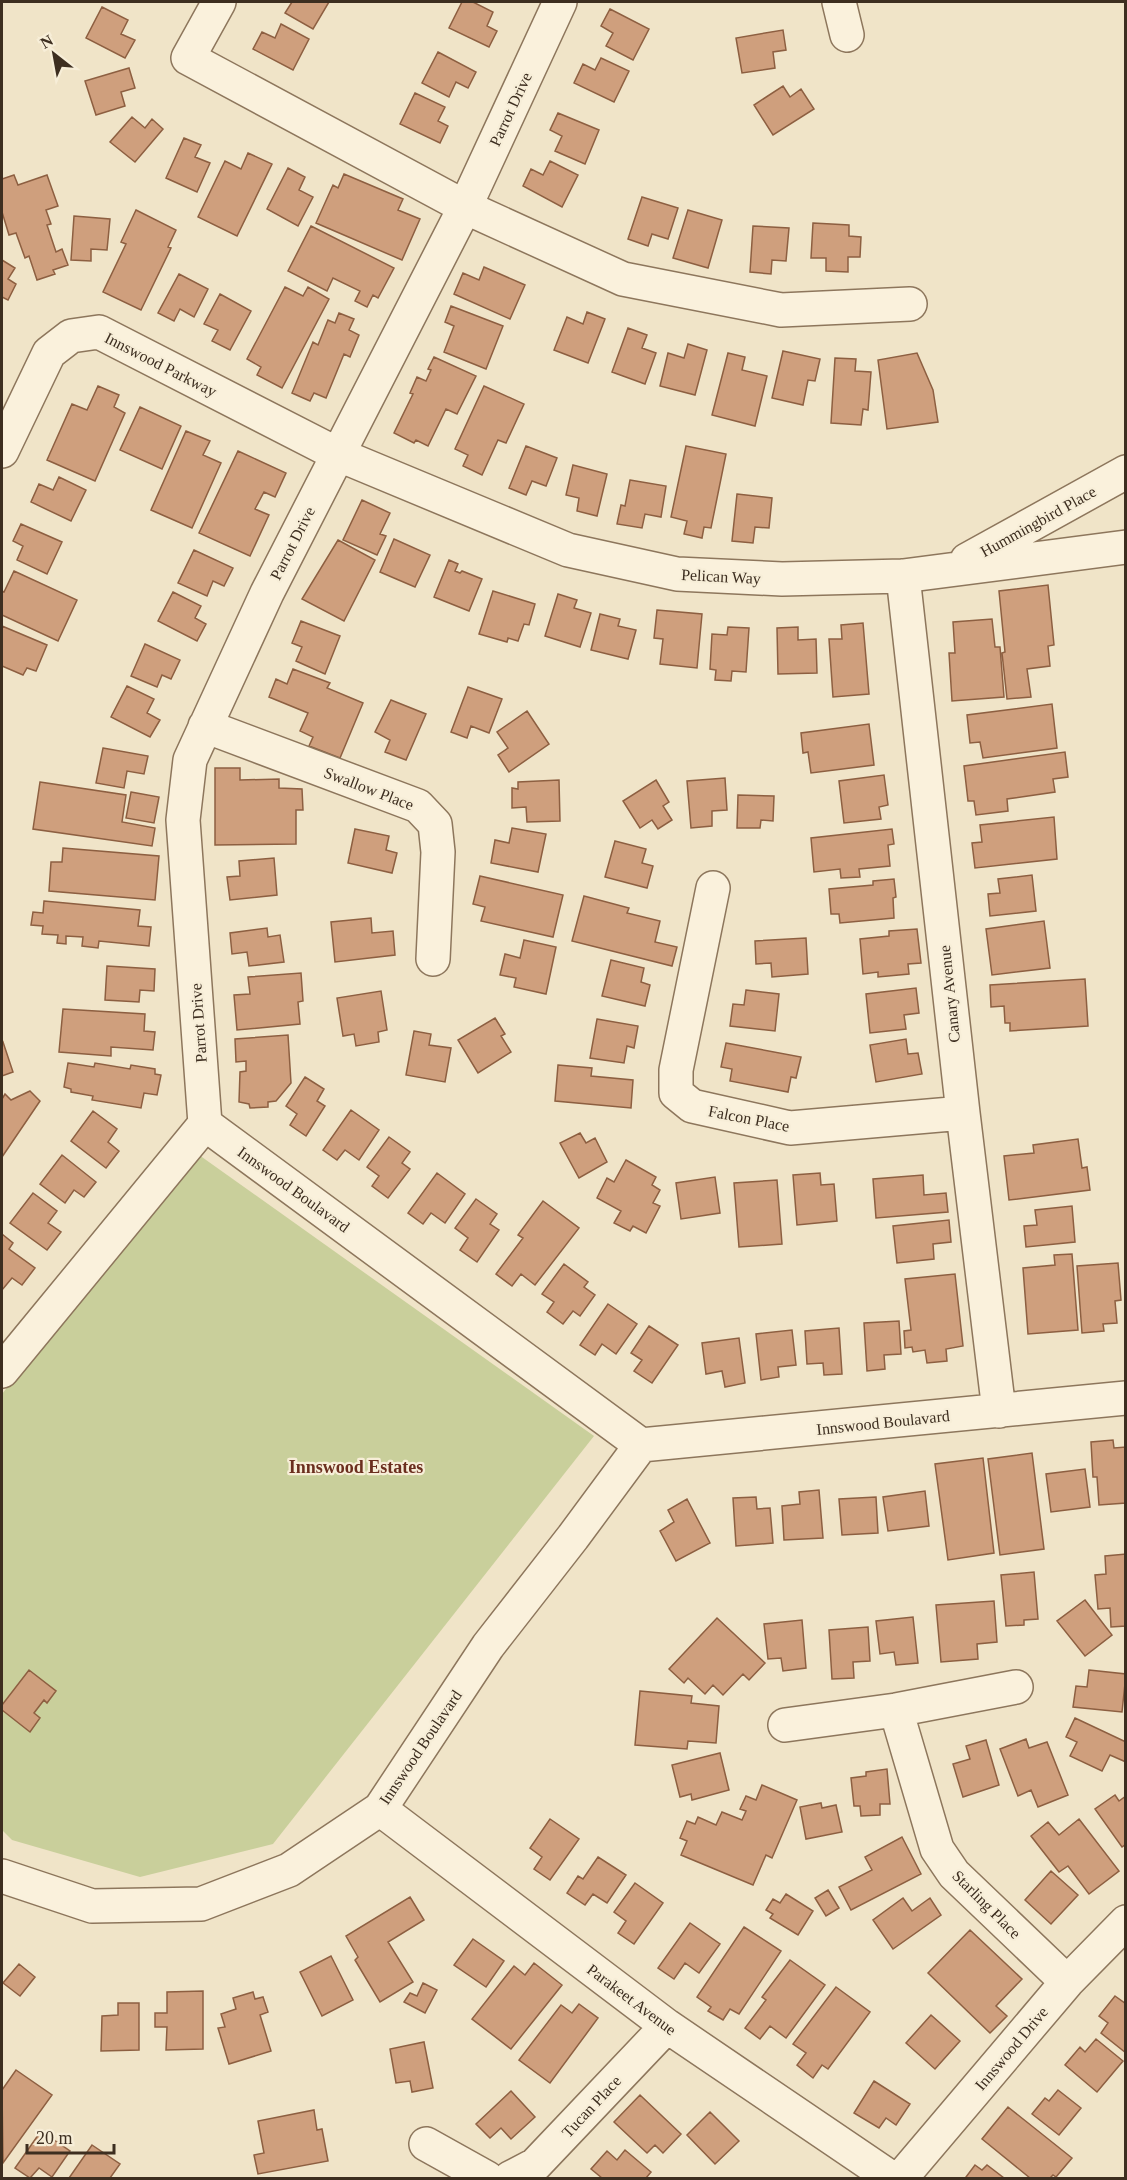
<svg xmlns="http://www.w3.org/2000/svg" width="1127" height="2180" font-family="'Times New Roman',serif">
  <style>
    .green { fill: #c9cf9b }
    .building { fill: #cf9f7d; stroke: #8d5f41; stroke-width: 1.5 }
    .lines { fill: none; stroke-linecap: round; stroke-linejoin: round }
    .minor-casing { stroke: #8d765c; stroke-width: 36 }
    .minor { stroke: #faf1dc; stroke-width: 33 }
    .labels { text-anchor: middle; stroke-width: 4.5; stroke-linejoin: round; paint-order: stroke }
    .street-label { font-size: 16px; fill: #3d2e20; stroke: #f7eed8 }
    .neighbourhood-label { font-size: 18px; font-weight: bold; fill: #6b2e1e; stroke: #f7eed8 }
  </style>
  <rect width="100%" height="100%" fill="#f0e4c8"/>
  <path class="green" d="M192 1150 594 1436 273 1844 140 1877 12 1840 2 1830V1394Z"/>
  <path class="building" d="M292 2H329L313 29 285 13Z
    M462 2H473L493 12 487 26 497 31 489 47 449 28Z
    M102 7 128 20 121 34 135 40 125 58 86 38Z
    M610 9 649 29 633 60 606 46 613 33 601 26Z
    M281 24 309 39 293 70 253 49 262 32 275 38Z
    M783 30 786 50 773 52 775 68 742 73 736 38Z
    M438 52 476 72 468 88 456 82 449 97 422 83Z
    M601 58 629 71 614 102 574 83 583 64 595 70Z
    M129 68 135 88 121 92 125 106 96 115 85 81Z
    M783 86 790 97 801 89 814 109 773 135 754 105Z
    M415 93 445 107 438 121 448 126 440 143 400 124Z
    M558 113 599 130 585 164 555 151 562 136 550 130Z
    M132 117 145 128 152 119 163 129 135 162 110 142Z
    M184 138 201 145 195 157 210 163 197 192 166 178Z
    M248 153 272 164 237 236 198 217 225 161 241 169Z
    M550 161 578 175 562 207 523 186 531 169 543 175Z
    M288 168 305 177 299 190 313 197 298 226 267 209Z
    M344 174 403 199 398 210 420 219 402 260 316 223 333 185 338 188Z
    M14 175 18 185 47 175 58 206 46 210 51 224 47 225 56 252 62 249 68 265 53 270 55 274 37 280 29 256 25 258 16 233 9 235 2 212V179Z
    M642 197 678 208 668 239 652 234 648 246 628 239Z
    M136 210 176 230 168 247 171 248 141 310 103 292 126 244 121 242Z
    M688 210 722 220 708 268 673 258Z
    M74 216 110 219 107 250 91 249V261L71 260Z
    M813 223 849 225V236L861 237 860 257H848V272L826 271V258H811Z
    M311 226 394 268 378 298 373 295 367 307 355 301 360 291 333 278 327 291 288 271Z
    M753 226 789 228 786 261 772 260 771 274 750 272Z
    M2 260 15 268 8 279 16 284 8 300 2 297Z
    M484 267 525 285 510 319 454 294 463 273 479 280Z
    M179 274 208 289 194 317 180 309 174 321 158 313Z
    M285 287 303 296 308 287 329 299 282 388 257 375 261 367 247 359Z
    M220 294 251 311 230 350 212 341 218 330 204 324Z
    M451 306 503 326 486 369 444 352 454 326 445 322Z
    M587 312 605 319 588 363 554 350 567 317 583 324Z
    M339 313 354 319 349 330 359 335 350 357 344 354 326 398 314 393 310 401 292 393 313 342 318 345 328 320 335 323Z
    M628 328 647 335 642 348 656 353 645 384 612 372Z
    M688 344 707 350 695 395 660 386 668 353 684 358Z
    M783 351 820 359 815 381 808 380 803 405 772 398Z
    M728 353 745 357 742 370 767 376 755 426 712 415Z
    M917 353 933 390 938 422 887 429 878 360Z
    M434 357 476 376 457 414 446 409 428 446 416 440 414 443 394 433 413 394 410 393 417 377 426 381 431 370 428 369Z
    M835 358 856 359 855 371 871 372 868 410 863 409 861 425 831 423Z
    M98 386 119 395 114 407 125 413 95 481 47 460 72 404 87 410Z
    M484 386 524 404 506 443 498 440 482 475 463 466 468 455 455 449Z
    M140 407 181 426 162 469 120 450Z
    M186 431 210 441 203 455 221 463 192 528 151 510Z
    M526 446 557 458 546 486 532 481 526 495 509 488Z
    M686 446 726 454 711 528 704 527 702 538 684 534 687 521 671 517Z
    M238 451 286 473 275 497 264 492 255 509 269 515 250 556 199 533Z
    M573 465 607 474 597 516 577 511 579 498 566 495Z
    M59 477 86 490 71 521 31 502 39 484 53 490Z
    M630 480 666 486 661 517 645 514 642 528 617 524 621 505 625 506Z
    M737 494 772 498 769 528 755 527 753 543 732 541Z
    M362 500 390 513 380 534 386 536 377 555 343 540Z
    M21 524 62 542 47 574 17 560 23 546 13 541Z
    M394 539 430 555 415 587 380 572Z
    M338 540 375 560 344 621 302 599Z
    M194 550 233 568 224 586 213 581 207 596 178 583Z
    M449 560 458 564 455 571 460 573 462 571 482 579 469 611 434 597Z
    M14 571 77 600 58 641 2 615V591L4 592Z
    M1048 585 1054 645 1048 646 1050 666 1027 669 1031 697 1007 699 1002 653 1005 652 999 591Z
    M493 591 535 604 529 625 524 624 518 641 508 638 507 642 479 634Z
    M173 592 201 606 195 618 206 624 197 641 158 621Z
    M558 594 577 600 574 608 591 613 580 647 545 636Z
    M657 610 702 614 697 668 660 664 663 639 654 638Z
    M600 614 620 619 618 626 636 630 628 659 591 650Z
    M992 619 995 647H1000L1004 697 952 701 949 653H955L953 622Z
    M301 621 340 636 325 674 296 661 302 647 292 643Z
    M863 623 869 694 833 697 829 639H842L841 625Z
    M2 626 47 645 36 671 27 668 23 675 2 666Z
    M728 627 749 628 746 672 732 671 731 681 715 680 716 670 710 669 712 634 727 635Z
    M798 627V640L816 639 817 673 778 674 777 628Z
    M145 644 180 660 171 679 162 675 157 687 131 676Z
    M293 669 330 683 327 688 363 703 340 758 309 746 313 737 300 731 308 713 269 697 276 679 287 684Z
    M127 686 154 699 147 713 160 720 150 737 111 717Z
    M468 687 502 699 489 733 471 726 467 738 451 732Z
    M391 700 426 714 406 760 385 752 390 740 375 732Z
    M1052 704 1057 748 983 758 980 742 970 743 967 715Z
    M527 711 549 744 509 772 498 755 508 748 497 732Z
    M869 724 874 765 811 773 808 752 803 753 801 733Z
    M103 748 148 756 144 774 127 771 124 788 96 783Z
    M1065 752 1068 777 1053 779 1055 792 1007 799 1008 811 976 815 974 801H968L964 766Z
    M215 768H240V780L279 779V788L302 789 303 810H296V844L215 845Z
    M884 775 888 805 879 807 881 819 844 823 839 781Z
    M725 778 727 810 712 811V826L691 828 687 781Z
    M559 780 560 821 527 822 526 807 512 808V788L518 789V782Z
    M656 780 669 802 663 806 672 820 658 829 652 820 640 828 623 801Z
    M40 782 126 795 122 822 155 828 152 846 33 829Z
    M131 792 159 797 154 823 126 818Z
    M738 795 774 796 773 821 761 820 760 828H737Z
    M1054 817 1057 859 975 868 972 843 982 842 980 825Z
    M512 828 546 834 538 872 491 863 495 840 509 843Z
    M355 829 389 836 386 850 397 853 392 873 348 863Z
    M892 829 894 844 888 845 890 866 859 869 860 877 841 878 840 869 814 872 811 838Z
    M615 841 646 849 642 863 653 866 647 888 605 877Z
    M63 848 159 856 155 900 49 891 51 862H62Z
    M274 858 277 895 230 900 227 877 240 876 239 861Z
    M1032 875 1036 911 990 916 988 894 1000 893 998 879Z
    M480 876 563 895 553 937 481 921 485 907 473 904Z
    M894 879 896 897 893 898 894 918 840 923 839 914H831L829 889 873 885V881Z
    M584 896 629 908 627 913 660 921 655 942 677 947 672 966 572 941Z
    M44 901 140 910 138 926 151 927 149 946 99 941 98 948 82 946 83 937 66 936V944L57 943 58 935 42 934 43 926 31 925 33 912 43 913Z
    M371 918 372 933 393 931 395 955 335 962 331 922Z
    M1044 921 1050 968 992 975 986 929Z
    M267 928 268 937 280 935 284 962 249 966 247 952 232 954 230 933Z
    M917 929 921 963 908 964 909 974 878 977V972L863 974 860 939 889 936V931Z
    M806 938 808 974 772 977 771 963 756 964 755 941Z
    M524 940 556 947 546 994 514 987 516 978 500 975 505 954 520 958Z
    M611 960 644 968 641 982 650 985 645 1006 602 996Z
    M107 966 155 969 154 991 140 990 139 1002 105 1000Z
    M301 973 303 1001 298 1002 300 1024 237 1030 234 995 250 994 248 977Z
    M1085 979 1088 1026 1010 1031V1023H1005L1004 1006 991 1007 990 985Z
    M916 988 919 1013 904 1015 906 1029 870 1033 866 994Z
    M746 990 779 994 775 1031 730 1026 733 1004 744 1005Z
    M381 991 387 1030 378 1032 379 1042 356 1046 354 1034 343 1036 337 998Z
    M63 1009 145 1014 144 1031 155 1032 153 1050 111 1047V1056L59 1052Z
    M495 1018 505 1034 501 1036 511 1052 478 1073 458 1040Z
    M597 1019 638 1026 634 1048 627 1046 624 1063 590 1058Z
    M414 1031 431 1034 429 1045 451 1048 445 1082 406 1075Z
    M288 1035 291 1083 276 1101 268 1102V1107L250 1108 249 1104 239 1102 240 1072 246 1071V1061L236 1062 235 1039Z
    M906 1039 908 1054 918 1053 922 1074 876 1082 870 1045Z
    M3 1042 13 1072 2 1076V1043Z
    M726 1043 801 1057 796 1078 791 1077 788 1092 730 1081 732 1069 721 1067Z
    M68 1063 94 1067 95 1063 130 1069 131 1065 155 1069V1074L161 1075 157 1095 144 1093 141 1108 92 1100 93 1096 71 1092V1089L64 1087Z
    M558 1065 592 1068 591 1076 633 1080 631 1108 555 1101Z
    M305 1077 324 1089 317 1101 325 1106 306 1136 290 1125 297 1114 286 1106Z
    M30 1091 40 1101 2 1157V1099L5 1094 11 1100Z
    M351 1110 379 1130 359 1160 345 1150 337 1160 323 1150Z
    M93 1111 117 1129 108 1142 119 1151 106 1168 71 1141Z
    M580 1133 586 1143 595 1138 607 1162 579 1178 560 1143Z
    M389 1137 410 1152 402 1163 410 1169 388 1198 372 1186 379 1176 367 1167Z
    M1078 1139 1082 1168 1087 1167 1090 1190 1009 1200 1004 1156 1034 1153 1033 1145Z
    M62 1155 96 1182 84 1197 74 1190 65 1203 40 1184Z
    M626 1160 656 1177 652 1185 660 1190 653 1203 660 1206 646 1233 633 1226 630 1231 614 1223 621 1211 597 1198 607 1178 614 1182Z
    M437 1173 465 1194 445 1223 431 1213 423 1224 408 1213Z
    M820 1173 821 1185 834 1184 837 1221 797 1225 793 1175Z
    M923 1175 924 1195 946 1193 948 1212 876 1218 873 1179Z
    M715 1177 720 1213 681 1219 676 1183Z
    M777 1180 782 1244 739 1247 734 1183Z
    M33 1193 57 1211 48 1223 61 1232 47 1250 10 1223Z
    M476 1199 497 1214 490 1224 499 1230 477 1262 460 1250 468 1238 455 1228Z
    M543 1201 579 1228 535 1285 521 1274 512 1286 496 1274 523 1238 518 1235Z
    M1072 1206 1075 1242 1026 1247 1024 1226 1037 1225 1035 1210Z
    M949 1220 951 1242 933 1244 934 1259 897 1263 893 1226Z
    M2 1234 13 1243 9 1249 35 1268 22 1285 12 1278 2 1290Z
    M1072 1254 1078 1330 1028 1334 1023 1268 1055 1265 1054 1255Z
    M1118 1263 1121 1300 1115 1301 1117 1323 1103 1324 1104 1331 1082 1333 1077 1266Z
    M564 1264 588 1282 584 1287 595 1295 580 1316 573 1311 563 1324 547 1312 554 1302 542 1294Z
    M955 1274 963 1346 946 1349 947 1361 927 1363 925 1350 913 1352 912 1347 905 1348 904 1331 911 1330 905 1279Z
    M608 1304 637 1324 616 1354 602 1344 595 1355 580 1345Z
    M899 1321 901 1354 884 1355 885 1369 867 1371 864 1323Z
    M649 1326 678 1345 652 1383 634 1371 642 1360 631 1353Z
    M839 1328 842 1374 824 1375 823 1363 807 1364 805 1331Z
    M792 1330 796 1365 778 1367 779 1377 761 1380 756 1334Z
    M739 1338 745 1383 725 1387 722 1371 706 1374 702 1343Z
    M1113 1440 1114 1448 1126 1447V1503L1099 1505 1097 1477H1093L1091 1442Z
    M1032 1453 1044 1549 1000 1555 988 1459Z
    M983 1458 994 1553 948 1560 935 1464Z
    M1085 1469 1090 1507 1051 1512 1046 1474Z
    M819 1490 823 1538 784 1540 782 1506 800 1504 799 1492Z
    M925 1491 929 1526 888 1531 883 1497Z
    M756 1497 757 1509 770 1508 773 1543 736 1546 733 1498Z
    M876 1497 878 1533 842 1535 839 1499Z
    M687 1499 710 1543 676 1561 660 1531 674 1522 668 1510Z
    M1126 1554V1626L1111 1627 1110 1608 1098 1609 1095 1575 1106 1574 1105 1556Z
    M1034 1572 1038 1619 1024 1620V1625L1006 1626 1001 1575Z
    M1085 1600 1112 1635 1085 1656 1057 1621Z
    M994 1601 997 1642 977 1644 978 1659 941 1662 936 1605Z
    M913 1617 918 1663 896 1665 894 1652 880 1654 876 1621Z
    M717 1618 765 1663 749 1680 743 1674 723 1695 713 1685 705 1694 688 1678 684 1683 669 1669Z
    M802 1620 806 1668 783 1671 781 1658 768 1659 764 1624Z
    M868 1627 870 1661 853 1662 854 1678 832 1679 829 1630Z
    M29 1670 56 1691 47 1703 44 1700 34 1713 40 1718 30 1732 2 1710V1705Z
    M1089 1670 1126 1674 1122 1712 1073 1707 1076 1686 1087 1687Z
    M640 1691 692 1696 691 1703 719 1706 716 1743 688 1741 687 1749 635 1745Z
    M1075 1718 1126 1742V1762L1110 1755 1102 1771 1070 1756 1077 1742 1066 1737Z
    M1026 1739 1029 1748 1047 1742 1068 1795 1038 1807 1031 1790 1018 1796 1000 1749Z
    M986 1740 999 1785 963 1797 953 1764 970 1759 966 1746Z
    M720 1753 729 1790 692 1800 691 1794 680 1797 672 1765Z
    M887 1769 890 1804H880V1815L861 1816 860 1806H854L851 1778 866 1776V1772Z
    M762 1785 797 1800 772 1858 766 1855 753 1885 681 1855 687 1841 680 1838 687 1821 695 1824 698 1817 716 1825 722 1812 742 1820 746 1811 740 1809 746 1796 756 1800Z
    M1115 1795 1119 1801 1126 1796V1844L1122 1847 1095 1809Z
    M821 1803 822 1808 836 1805 842 1832 806 1839 800 1807Z
    M550 1819 579 1839 550 1880 534 1869 542 1857 530 1848Z
    M1079 1819 1119 1871 1089 1894 1068 1866 1059 1872 1031 1836 1048 1822 1059 1835Z
    M902 1837 921 1874 851 1910 839 1887 872 1870 865 1857Z
    M598 1857 626 1875 607 1903 593 1894 585 1905 567 1893 578 1876 583 1879Z
    M1051 1871 1078 1895 1051 1924 1025 1900Z
    M635 1883 663 1903 634 1944 618 1933 626 1921 614 1912Z
    M828 1890 839 1908 826 1916 815 1898Z
    M786 1894 813 1911 798 1935 770 1918 773 1914 766 1910 773 1899 780 1903Z
    M410 1897 424 1920 388 1942 413 1982 380 2002 355 1960 358 1957 346 1936Z
    M903 1898 912 1911 930 1898 941 1915 893 1949 873 1920Z
    M690 1923 720 1944 699 1973 685 1963 674 1979 658 1968Z
    M744 1927 781 1951 739 2014 730 2009 723 2020 708 2011 711 2007 697 1997Z
    M970 1930 1022 1979 996 2006 1007 2016 990 2033 928 1973Z
    M473 1939 504 1961 486 1987 454 1965Z
    M331 1956 353 2000 322 2016 300 1972Z
    M790 1960 825 1985 786 2038 770 2026 760 2039 745 2028 766 2000 762 1997Z
    M534 1963 562 1985 511 2049 472 2019 514 1966 525 1975Z
    M19 1964 35 1977 20 1996 3 1983Z
    M423 1983 437 1990 425 2013 404 2002 410 1993 417 1996Z
    M836 1987 870 2012 828 2069 822 2065 813 2078 797 2065 806 2053 793 2044Z
    M203 1991V2049L166 2050 167 2027H155V2013H167V1992Z
    M253 1992 255 1999 263 1997 268 2012 260 2015 271 2051 229 2064 218 2028 225 2027 221 2014 236 2009 233 1998Z
    M1115 1996 1126 2004V2053L1101 2033 1108 2023 1099 2016Z
    M118 2003H139V2050L101 2051 102 2016 118 2015Z
    M579 2004 598 2018 550 2083 519 2060 561 2005 572 2013Z
    M931 2015 960 2041 935 2069 906 2043Z
    M1096 2039 1123 2061 1097 2092 1065 2065 1080 2047 1085 2052Z
    M424 2042 433 2088 412 2092 410 2081 396 2083 390 2049Z
    M16 2070 52 2095 3 2163 2 2090Z
    M874 2081 910 2104 896 2125 886 2118 879 2128 854 2113Z
    M1058 2090 1081 2108 1059 2135 1032 2114 1045 2098 1049 2101Z
    M511 2091 535 2117 511 2139 501 2128 490 2138 476 2124Z
    M640 2095 681 2134 663 2153 655 2145 647 2153 614 2122Z
    M1008 2107 1072 2158 1056 2177 1053 2175 1050 2178H1030L982 2139Z
    M314 2110 317 2130 322 2129 328 2161 258 2174 254 2155 264 2153 258 2121Z
    M710 2112 739 2141 715 2164 687 2135Z
    M41 2131 70 2151 52 2177 39 2168 30 2178 15 2168Z
    M92 2145 120 2164 110 2178H69Z
    M625 2150 651 2172 646 2178H602L591 2169 607 2151 617 2160Z
    M975 2165 982 2170 987 2165 1004 2178H968L966 2177Z"/>
  <g class="lines">
    <g class="minor-casing">
      <path id="minor" d="M219 2 188 58 465 207 623 279 781 310 910 304
        M839 2 847 35
        M2 451 49 353 71 336 99 332 337 454 568 550 677 574 782 579 903 576 1126 547
        M967 560 1126 472
        M903 576 963 1113 999 1411
        M205 726 418 806 435 824 438 852 433 959
        M713 888 676 1070V1093L692 1106 790 1128 963 1113
        M205 1124 183 820 190 760 267 593 465 207 560 2
        M205 1124 641 1445 1126 1398
        M2 1371 205 1124
        M896 1710 937 1849 954 1874 1067 1982
        M785 1725 896 1710 1016 1687
        M380 1809 667 2026 891 2178
        M2 1876 92 1906 201 1904 289 1870 380 1809 488 1646 573 1537 641 1445
        M426 2144 487 2178
        M510 2178 535 2165 667 2026
        M901 2178 1067 1982 1126 1922"/>
    </g>
    <use href="#minor" class="minor"/>
  </g>
  <g class="labels">
    <g class="street-label">
      <text transform="translate(510 109) rotate(-65)" y="6">Parrot Drive</text>
      <text transform="translate(161 364) rotate(27)" y="6">Innswood Parkway</text>
      <text transform="translate(1038 521) rotate(-29)" y="6">Hummingbird Place</text>
      <text transform="translate(292 543) rotate(-63)" y="6">Parrot Drive</text>
      <text transform="translate(721 576) rotate(3)" y="6">Pelican Way</text>
      <text transform="translate(369 788) rotate(21)" y="6">Swallow Place</text>
      <text transform="translate(949 994) rotate(-96)" y="6">Canary Avenue</text>
      <text transform="translate(198 1023) rotate(-94)" y="6">Parrot Drive</text>
      <text transform="translate(749 1118) rotate(11)" y="6">Falcon Place</text>
      <text transform="translate(294 1189) rotate(36)" y="6">Innswood Boulavard</text>
      <text transform="translate(883 1422) rotate(-6)" y="6">Innswood Boulavard</text>
      <text transform="translate(420 1747) rotate(-56)" y="6">Innswood Boulavard</text>
      <text transform="translate(987 1904) rotate(45)" y="6">Starling Place</text>
      <text transform="translate(632 1999) rotate(37)" y="6">Parakeet Avenue</text>
      <text transform="translate(1011 2048) rotate(-50)" y="6">Innswood Drive</text>
      <text transform="translate(591 2106) rotate(-47)" y="6">Tucan Place</text>
    </g>
    <g class="neighbourhood-label">
      <text x="356" y="1473">Innswood Estates</text>
    </g>
  </g>
  <rect width="1127" height="2180" fill="none" stroke="#3d2e20" stroke-width="6"/>
  <g transform="translate(54 54) rotate(329)" stroke="#f7eed8" stroke-width="4.5" paint-order="stroke">
  <path d="M0-4.5L10 22L0 15L-10 22Z" fill="#3d2e20"/>
  <text y="-9" font-size="16" font-weight="bold" text-anchor="middle" fill="#3d2e20">N</text>
  </g>
  <path d="M27 2144v9h87v-9" fill="none" stroke="#3d2e20" stroke-width="3"/>
  <text x="36" y="2144" font-size="18" fill="#3d2e20" stroke="#f7eed8" stroke-width="4.5" paint-order="stroke">20 m</text>
</svg>
